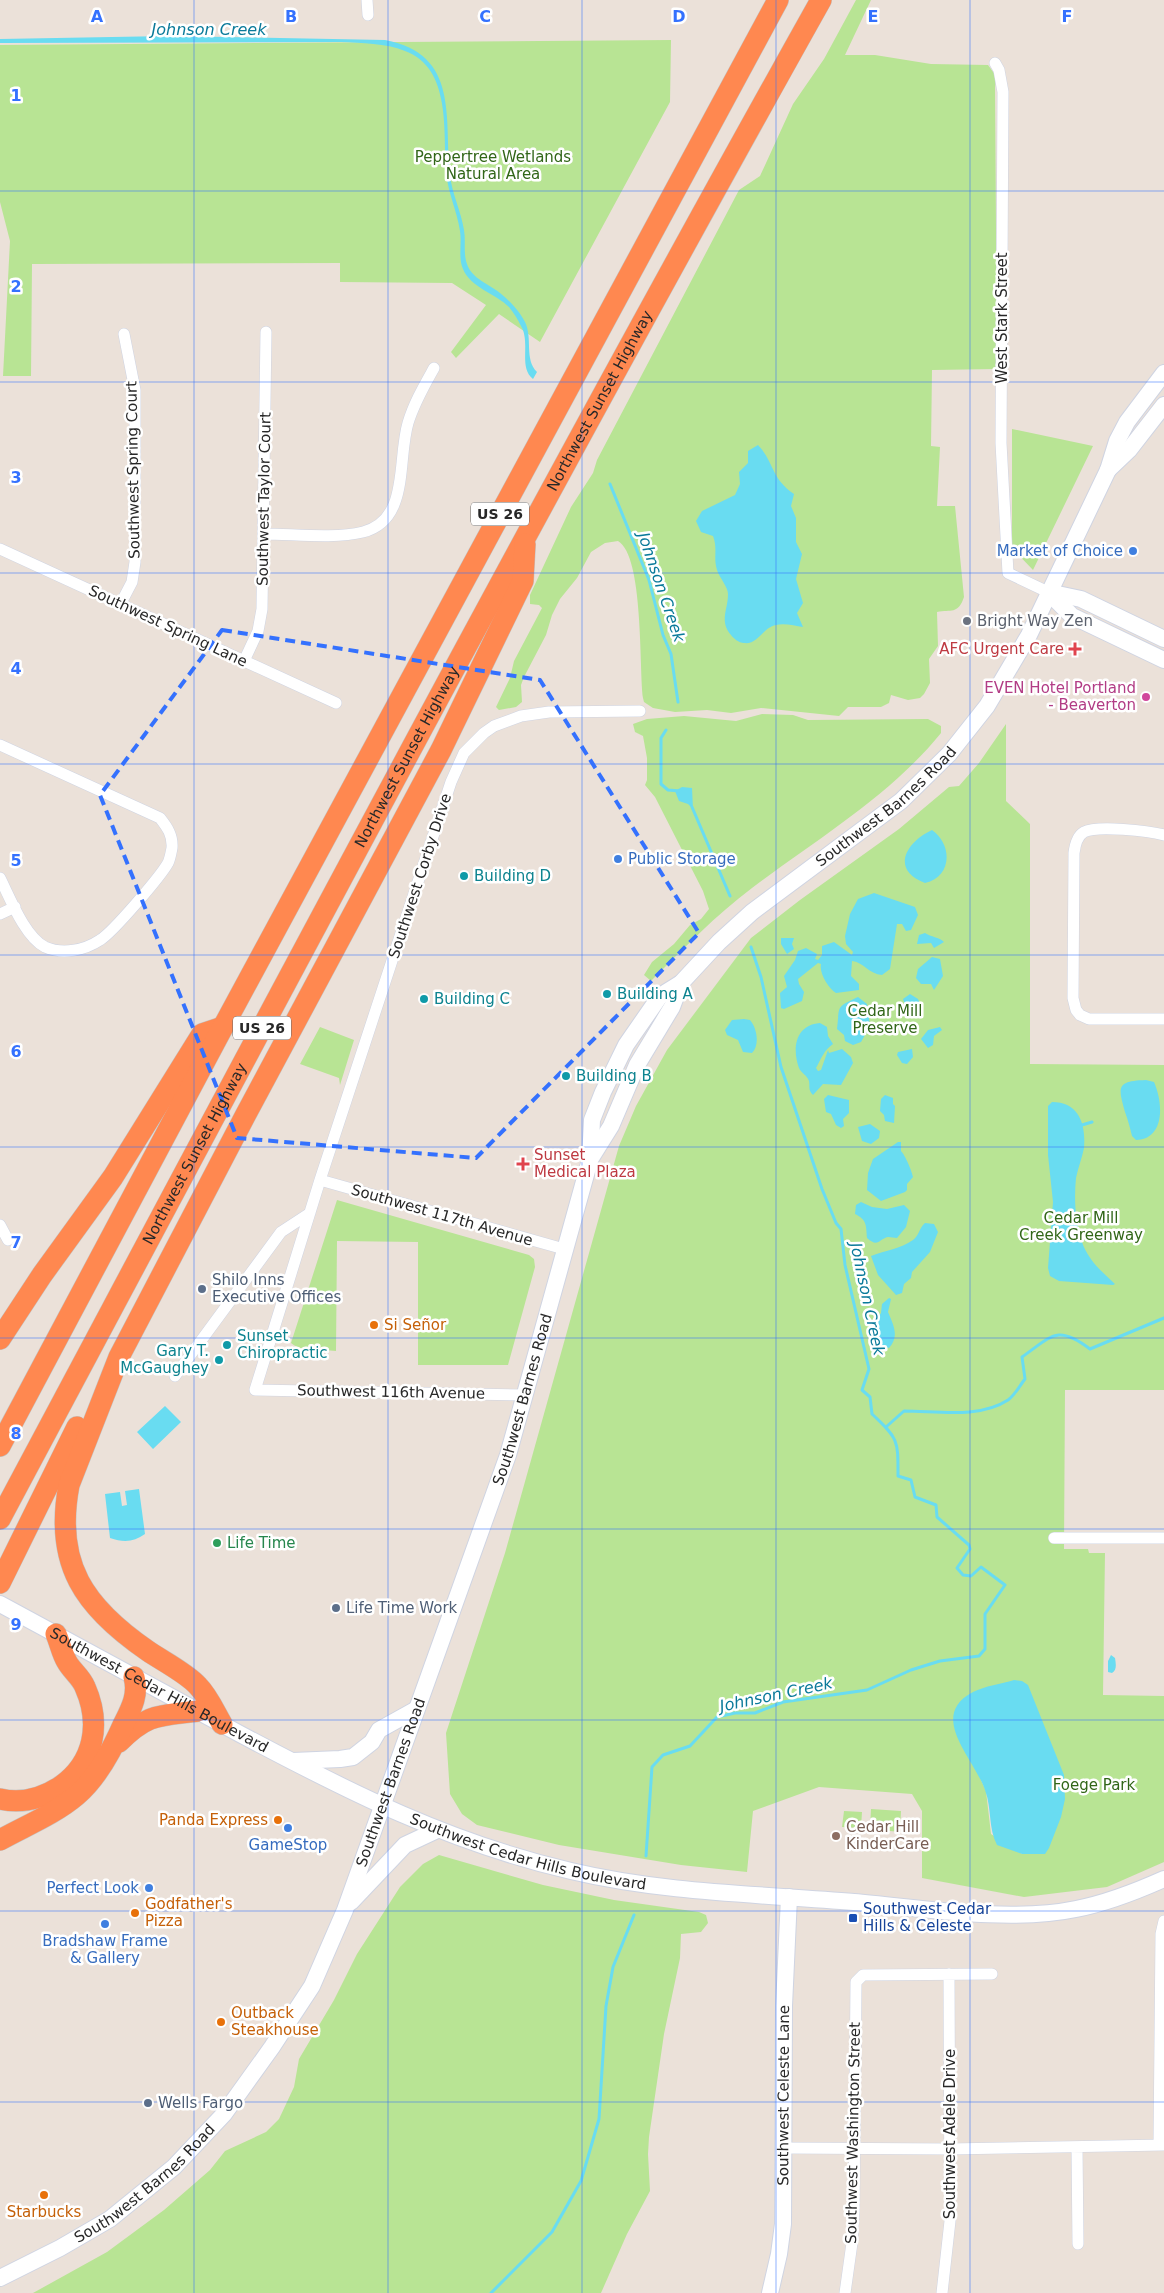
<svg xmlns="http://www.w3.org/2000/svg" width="1164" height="2293" font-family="'DejaVu Sans',sans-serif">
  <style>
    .green { fill: #b8e494; fill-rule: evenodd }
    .water { fill: #69dcf1 }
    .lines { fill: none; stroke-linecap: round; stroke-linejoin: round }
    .stream { stroke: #69dcf1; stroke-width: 3 }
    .street-casing { stroke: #cfd4e2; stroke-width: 12 }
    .secondary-casing { stroke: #cfd4e2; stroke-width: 18 }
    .highway-casing { stroke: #c3c3c3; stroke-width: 22 }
    .street { stroke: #fff; stroke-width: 11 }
    .secondary { stroke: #fff; stroke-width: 16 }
    .highway { stroke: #ff8850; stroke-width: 21 }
    .marked { fill: none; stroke: #3471fe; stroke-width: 4; stroke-dasharray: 10 6; stroke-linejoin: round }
    .grid { fill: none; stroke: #3471fe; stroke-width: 1; stroke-opacity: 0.55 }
    .shop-dot { fill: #3f7fe0; stroke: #fff; stroke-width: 2 }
    .worship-dot { fill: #6b7280; stroke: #fff; stroke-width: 2 }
    .health-dot { fill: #e0444e; stroke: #fff; stroke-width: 2 }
    .hotel-dot { fill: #d1479c; stroke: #fff; stroke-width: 2 }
    .culture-dot { fill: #0f9aa8; stroke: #fff; stroke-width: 2 }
    .service-dot { fill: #5c6f8a; stroke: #fff; stroke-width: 2 }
    .food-dot { fill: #e8710a; stroke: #fff; stroke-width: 2 }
    .leisure-dot { fill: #2e9e5b; stroke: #fff; stroke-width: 2 }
    .education-dot { fill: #8d6e63; stroke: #fff; stroke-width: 2 }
    .transit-dot { fill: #1a4fb4; stroke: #fff; stroke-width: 2 }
    .labels { text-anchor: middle; stroke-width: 5; stroke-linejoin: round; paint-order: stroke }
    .shield { fill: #fff; stroke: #686868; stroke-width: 1 }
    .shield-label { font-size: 14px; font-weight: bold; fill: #282828 }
    .park-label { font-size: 15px; fill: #316618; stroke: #fff }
    .street-label { font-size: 15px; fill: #282828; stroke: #fff }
    .shop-label { font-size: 15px; fill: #366cbe; stroke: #fff; text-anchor: end }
    .worship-label { font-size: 15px; fill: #5b616d; stroke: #fff; text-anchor: start }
    .health-label { font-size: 15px; fill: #be3a42; stroke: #fff; text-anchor: end }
    .hotel-label { font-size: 15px; fill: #b23c85; stroke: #fff; text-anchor: end }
    .culture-label { font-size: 15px; fill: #0d838f; stroke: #fff; text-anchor: start }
    .service-label { font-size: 15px; fill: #4e5e75; stroke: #fff; text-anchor: start }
    .food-label { font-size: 15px; fill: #c56008; stroke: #fff; text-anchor: start }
    .leisure-label { font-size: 15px; fill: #27864d; stroke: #fff; text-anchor: start }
    .education-label { font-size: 15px; fill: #785e54; stroke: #fff; text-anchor: start }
    .transit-label { font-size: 15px; fill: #164399; stroke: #fff; text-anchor: start }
    .water-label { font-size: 16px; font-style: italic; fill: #0a7a9a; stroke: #fff }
    .grid-label { font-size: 16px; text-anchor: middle; font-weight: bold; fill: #3471fe; stroke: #fff; stroke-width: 5; stroke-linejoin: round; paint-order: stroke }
  </style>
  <rect width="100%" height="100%" fill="#ebe1d9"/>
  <path class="green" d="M856 0H871L845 55H875L931 64 988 65 996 76 995 88 997 369 932 370 931 446 940 447 937 506H955L964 597C958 615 951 609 937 612L938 646 929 659 930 683 924 694 920 698 908 700 891 695 889 703 881 707H848L839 716 761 708 731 713 707 710 675 712 653 708 644 702 643 698C639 669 644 556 618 541L605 543 591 552 577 578 560 599 552 615 546 635 524 677 521 685 522 702 516 707 499 710 496 707 510 678 514 661 542 608 539 605 530 604V595L571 507 593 473 597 460 739 190 760 176 793 104 824 59Z
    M671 40 670 102 540 342 499 314 456 358 451 352 486 305 452 283 340 282V263L32 264 31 376H3L10 241 0 202V45Z
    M1012 429 1093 446 1033 570 1012 548Z
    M762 714 793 715 808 720 928 719 941 726V733C890 796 817 839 752 888 716 915 683 949 651 981L644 975 652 962 674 944 690 925 701 919 709 909 703 891 655 797 645 785 647 780V758L643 736 635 732 633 724 647 719 684 716 736 721Z
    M1006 724V801L1030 824V1064L1164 1065V1390H1065L1064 1549H1088L1089 1553H1105L1103 1695 1164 1696V1862L1107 1887 1024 1897 922 1878V1811L912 1794 819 1787 753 1811 747 1872 681 1865 559 1845 477 1825 462 1814 450 1794 446 1733 505 1553 619 1146 636 1106 667 1050 751 938 800 900 899 829 949 787 959 786 979 763ZM977 1771 1045 1854H1022L991 1834 986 1791Z
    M320 1027 354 1040 340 1085 339 1078 300 1064Z
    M337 1200 529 1255 534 1259 535 1267 508 1365H418V1242L337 1241 336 1351C322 1350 303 1353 291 1343Z
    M871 1809 901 1811 900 1832 870 1829Z
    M844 1811 862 1812 861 1828 842 1827Z
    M439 1855 543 1885 614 1900 699 1912 706 1915 708 1923 701 1932 681 1934 680 1958 664 2034 649 2137 648 2154 650 2191 627 2234 601 2293H33L107 2252 164 2210 210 2170 225 2151 266 2132 279 2119 294 2087 299 2059 334 2000 357 1954 400 1887 423 1864Z"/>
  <path class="water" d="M168 36 385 40C460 54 444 118 450 175 452 194 461 211 464 230 466 241 463 253 467 264 472 279 489 284 500 293 510 301 520 312 525 322 533 338 524 359 537 372L533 379C518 367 531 343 521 326 518 320 514 313 509 307 496 294 470 287 463 269 458 258 462 243 460 231 457 211 448 193 446 172 443 133 452 68 405 51 385 43 362 43 341 42L0 43V39Z
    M758 445C775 463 770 477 794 494L791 506 796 518V542L802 554 796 579 803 603 797 613 803 627C795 626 785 623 776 625 763 627 758 645 744 643 739 643 733 638 731 635 719 621 728 610 728 594 728 587 719 577 717 570 713 557 718 549 713 536L701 532 696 521 702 511 735 495 740 484 739 472 748 463V451Z
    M682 787 692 788 693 809 688 804 679 801 675 791Z
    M932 830C953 845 952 877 925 883 890 870 906 842 932 830Z
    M874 893 915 907 918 915 911 930 906 931 902 924H897L890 969 882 975C869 974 863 962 852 961L851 976 859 984V990L836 993C828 988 819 973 821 964L818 963 798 979 799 984 804 992 802 1001 784 1009 781 1008 780 993 787 987 784 976 795 960 798 951 806 948 817 954 815 959 818 960 822 955V946L834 942 852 955 853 952 846 944 845 936 850 914 858 899Z
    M925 933C931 937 939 937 944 942L934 948 931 943 917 944 919 935Z
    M781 938H794L792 944 794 949 787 954 781 944Z
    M932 957 940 959 943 976 934 990 931 984H921L916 978 918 969Z
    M910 994 918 999 922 1008 914 1018 899 1013 898 1010 905 1005 903 999Z
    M858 997 867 1004 870 1026 861 1042 853 1045 845 1041 844 1035 837 1029C840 1005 835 1008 858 997Z
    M744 1019 750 1020C757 1028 760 1045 752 1053L743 1052 738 1040 727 1035 725 1030 732 1020Z
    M820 1023 827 1027 828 1036 833 1044C824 1050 821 1059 816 1068L818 1071 821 1070 828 1050 829 1053 842 1049 851 1057 853 1063 841 1085 823 1084 813 1095C808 1090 810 1087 809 1081 807 1075 801 1073 799 1068 792 1049 795 1025 820 1023Z
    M940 1027 942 1030 934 1036 933 1045 928 1048 921 1039 928 1030Z
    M912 1049 913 1057 907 1064 902 1063 897 1055 898 1052Z
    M1146 1080 1154 1082C1164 1105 1164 1139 1136 1140L1132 1136C1130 1128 1128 1120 1125 1112 1118 1087 1116 1081 1146 1080Z
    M828 1095 849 1100V1113L843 1119 844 1126 841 1128 836 1125 831 1114 826 1112 824 1099Z
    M885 1095 893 1098V1104L895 1106 894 1123 885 1121 884 1115 880 1111 881 1099Z
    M1052 1102C1079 1102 1086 1124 1084 1148 1082 1158 1078 1168 1076 1178 1074 1198 1075 1223 1082 1242 1088 1260 1102 1272 1115 1284L1113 1285 1059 1281 1050 1276 1048 1268 1053 1202 1048 1155V1106Z
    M870 1124 880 1131 879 1138 871 1144 862 1141 858 1127Z
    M898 1142H901V1151C905 1155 912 1171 913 1177L907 1184V1190L905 1192 881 1201 867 1190 868 1173 873 1159Z
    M861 1202 872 1207 887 1209 904 1205 910 1211 906 1227 897 1238C894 1238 891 1237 888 1237 879 1239 878 1248 867 1238 866 1225 867 1220 855 1214L856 1205Z
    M925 1223 934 1224 938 1232 930 1252 912 1272 911 1278 904 1284 902 1293 896 1295 878 1275 871 1256C886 1250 900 1249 913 1240 919 1236 919 1228 925 1223Z
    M889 1298 891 1299 888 1312C893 1324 900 1336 889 1348L874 1344 872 1339 878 1326 876 1320 881 1313 882 1304Z
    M165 1406 181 1422 153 1449 137 1432Z
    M139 1489 145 1534C134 1542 124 1543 110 1538L105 1494 120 1492 122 1506 127 1505 125 1491Z
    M1111 1655 1115 1658C1116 1664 1117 1670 1112 1673L1108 1672V1661Z
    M1014 1680 1022 1681 1028 1685 1064 1775 1065 1799 1061 1817 1049 1848 1045 1854H1022L997 1845C988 1828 992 1809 985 1790 974 1758 927 1716 973 1692 985 1686 1001 1684 1014 1680Z"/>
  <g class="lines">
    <path class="stream" d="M610 484 649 580 663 635 671 654 678 702
      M666 730 661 738V784L668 790 680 791
      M692 807 730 896
      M1082 1125 1092 1122
      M886 1427 904 1411C937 1411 979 1419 1008 1400 1015 1395 1020 1385 1025 1379L1022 1357C1052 1336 1057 1324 1090 1349L1164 1318
      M646 1856 652 1767 663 1755 690 1746 717 1717 735 1713H755L783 1702 867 1690 911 1670 940 1661 979 1656 985 1649V1614L1005 1585 981 1567 971 1576 963 1575 957 1568 970 1549 969 1545 937 1517 936 1505 915 1497 911 1480 898 1476C898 1441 899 1439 872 1414L870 1397 862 1390 869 1369 845 1265 841 1229 836 1223 822 1189 781 1067 761 977 751 947
      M491 2293 552 2232 581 2181 599 2119 606 2006 613 1967 634 1915"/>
    <g class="street-casing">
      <path id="street" d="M367 0 368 15
        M995 63 999 70 1003 92 1001 443 1008 573 1048 592
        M264 534C294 534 334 539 363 532 410 520 397 460 408 423 414 403 424 386 434 368
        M0 549 336 703
        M121 603 132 582 135 562V390L124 334
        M244 661 258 631 262 609 266 332
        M0 745 160 818C167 827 173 835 172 848 171 853 170 859 168 863 160 877 113 932 100 940 85 950 63 955 45 947 25 937 10 898 0 878
        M1164 835C1149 831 1097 825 1084 832 1077 836 1075 845 1074 853L1073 998 1076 1010 1080 1015 1089 1019H1164
        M0 914 15 907
        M320 1180 564 1249
        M0 1225 8 1240
        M175 1376 281 1232 310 1213
        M526 1395 255 1390 320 1180 407 915 451 782 464 753 484 733 494 726 521 716 549 712 640 711
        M1054 1538H1164
        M1159 2145 1161 1934 1164 1921
        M1077 2147 1078 2244
        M784 2148 950 2149 1164 2145
        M845 2293 852 2243 854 2211 856 1982 863 1975 992 1974
        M942 2293 950 2221 949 1974"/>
    </g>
    <g class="secondary-casing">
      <g id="secondary">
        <path d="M1108 470 1129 450 1164 405"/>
        <path d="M1048 592 1072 616 1164 660"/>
        <path d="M1048 592 1081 599 1164 639"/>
        <path d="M591 1158 611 1126 637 1065 672 1007 681 983"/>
        <path id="s1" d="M0 1604C80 1647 160 1691 240 1734 349 1792 450 1843 571 1871 664 1893 759 1894 854 1902 922 1908 1009 1923 1076 1909 1107 1903 1135 1892 1164 1879"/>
        <path d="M293 1761 340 1759 353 1757 372 1742 379 1730 415 1710"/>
        <path d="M351 1902 405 1845 437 1830"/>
        <path id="s2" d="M0 2278 60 2248 110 2219 174 2167 224 2114 272 2047 312 1986 345 1910 508 1455 590 1160 592 1120 603 1092 626 1045 660 996 681 983 719 942 752 912 901 801 949 754 987 706 1029 635 1108 470 1117 441 1127 422 1164 373"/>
        <path id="s3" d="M770 2293 779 2254 783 2224 784 2006 789 1897"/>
      </g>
    </g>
    <g class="highway-casing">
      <g id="highway">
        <path d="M0 1339 42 1275 113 1177 202 1034 223 1027"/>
        <path d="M0 1446 223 1027 778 0"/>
        <path id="s4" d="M0 1519C271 1011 540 502 821 0"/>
        <path d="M0 1583 77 1427"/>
        <path d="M222 1724C215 1712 208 1696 198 1686 188 1674 161 1660 148 1651 84 1607 54 1564 69 1485L119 1357 245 1116 441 750 523 581 525 544"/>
        <path d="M119 1742C148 1713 159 1716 198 1711"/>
        <path d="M0 1799C22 1804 43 1798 61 1786 95 1762 101 1723 85 1687 81 1677 72 1671 67 1662 62 1654 60 1643 56 1634"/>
        <path d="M0 1840C25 1826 55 1814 77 1795 98 1777 112 1750 123 1725 131 1709 139 1695 134 1677"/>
      </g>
    </g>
    <use href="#street" class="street"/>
    <use href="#secondary" class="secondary"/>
    <use href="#highway" class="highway"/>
  </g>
  <path class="marked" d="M222 630 540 680 699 933 476 1158 237 1138 100 795Z"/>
  <path class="grid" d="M194 0V2293M388 0V2293M582 0V2293M776 0V2293M970 0V2293M0 191H1164M0 382H1164M0 573H1164M0 764H1164M0 955H1164M0 1147H1164M0 1338H1164M0 1529H1164M0 1720H1164M0 1911H1164M0 2102H1164"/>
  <g class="shop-dot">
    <circle cx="1133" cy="551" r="5"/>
    <circle cx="618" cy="859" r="5"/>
    <circle cx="288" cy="1828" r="5"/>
    <circle cx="149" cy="1888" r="5"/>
    <circle cx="105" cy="1924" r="5"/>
  </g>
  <circle class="worship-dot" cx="967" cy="621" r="5"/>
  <g class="health-dot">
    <path d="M1072.5 641.5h5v5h5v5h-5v5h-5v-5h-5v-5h5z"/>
    <path d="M520.5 1156.5h5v5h5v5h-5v5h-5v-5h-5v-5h5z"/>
  </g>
  <circle class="hotel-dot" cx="1146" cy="697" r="5"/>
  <g class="culture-dot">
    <circle cx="464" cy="876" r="5"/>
    <circle cx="607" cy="994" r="5"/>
    <circle cx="424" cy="999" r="5"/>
    <circle cx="566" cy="1076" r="5"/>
    <circle cx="227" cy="1345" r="5"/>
    <circle cx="219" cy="1360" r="5"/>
  </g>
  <g class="service-dot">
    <circle cx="202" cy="1289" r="5"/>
    <circle cx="336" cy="1608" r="5"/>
    <circle cx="148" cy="2103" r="5"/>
  </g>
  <g class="food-dot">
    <circle cx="374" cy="1325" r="5"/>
    <circle cx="278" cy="1820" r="5"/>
    <circle cx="135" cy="1913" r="5"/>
    <circle cx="221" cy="2022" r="5"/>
    <circle cx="44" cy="2195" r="5"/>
  </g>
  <circle class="leisure-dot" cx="217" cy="1543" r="5"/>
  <circle class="education-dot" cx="836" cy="1836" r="5"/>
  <rect class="transit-dot" x="848" y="1913" width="10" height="10" rx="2.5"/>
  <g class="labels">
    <g class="shield">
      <rect x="471" y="502.5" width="58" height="23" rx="4"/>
      <rect x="233" y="1016.5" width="58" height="23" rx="4"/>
    </g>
    <g class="shield-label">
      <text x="500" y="519">US 26</text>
      <text x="262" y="1033">US 26</text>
    </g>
    <g class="park-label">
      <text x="493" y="162">Peppertree Wetlands<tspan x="493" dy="17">Natural Area</tspan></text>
      <text x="885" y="1016">Cedar Mill<tspan x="885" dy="17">Preserve</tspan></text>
      <text x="1081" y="1223">Cedar Mill<tspan x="1081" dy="17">Creek Greenway</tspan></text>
      <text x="1094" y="1790">Foege Park</text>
    </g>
    <g class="street-label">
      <text transform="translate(1002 318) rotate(-90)" y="5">West Stark Street</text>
      <text dy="5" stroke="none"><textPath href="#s4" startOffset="1269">Northwest Sunset Highway</textPath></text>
      <text transform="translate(133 470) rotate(-91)" y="5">Southwest Spring Court</text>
      <text transform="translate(264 499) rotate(-89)" y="5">Southwest Taylor Court</text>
      <text transform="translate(168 626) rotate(25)" y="5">Southwest Spring Lane</text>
      <text dy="5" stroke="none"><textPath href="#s4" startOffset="864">Northwest Sunset Highway</textPath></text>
      <text dy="5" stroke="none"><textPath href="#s2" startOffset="1786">Southwest Barnes Road</textPath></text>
      <text transform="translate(420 876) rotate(-72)" y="5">Southwest Corby Drive</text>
      <text dy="5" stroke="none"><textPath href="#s4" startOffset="414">Northwest Sunset Highway</textPath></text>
      <text transform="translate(442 1215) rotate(16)" y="5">Southwest 117th Avenue</text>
      <text transform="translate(391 1392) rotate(1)" y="5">Southwest 116th Avenue</text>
      <text dy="5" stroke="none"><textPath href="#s2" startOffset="1059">Southwest Barnes Road</textPath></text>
      <text dy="5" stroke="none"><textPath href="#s1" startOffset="181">Southwest Cedar Hills Boulevard</textPath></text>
      <text dy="5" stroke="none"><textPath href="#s2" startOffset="654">Southwest Barnes Road</textPath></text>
      <text dy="5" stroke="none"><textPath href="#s1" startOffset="586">Southwest Cedar Hills Boulevard</textPath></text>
      <text dy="5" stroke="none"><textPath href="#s3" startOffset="199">Southwest Celeste Lane</textPath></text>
      <text transform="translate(853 2133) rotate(-89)" y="5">Southwest Washington Street</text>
      <text transform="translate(950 2134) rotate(-90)" y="5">Southwest Adele Drive</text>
      <text dy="5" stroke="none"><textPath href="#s2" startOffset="174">Southwest Barnes Road</textPath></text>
    </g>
    <g class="shop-label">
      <text x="1123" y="556">Market of Choice</text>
      <text x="628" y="864" text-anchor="start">Public Storage</text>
      <text x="288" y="1850" text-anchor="middle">GameStop</text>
      <text x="139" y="1893">Perfect Look</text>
      <text x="105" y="1946" text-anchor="middle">Bradshaw Frame<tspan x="105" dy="17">&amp; Gallery</tspan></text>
    </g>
    <g class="worship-label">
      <text x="977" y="626">Bright Way Zen</text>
    </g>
    <g class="health-label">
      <text x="1064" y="654">AFC Urgent Care</text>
      <text x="534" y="1160" text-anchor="start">Sunset<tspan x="534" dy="17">Medical Plaza</tspan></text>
    </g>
    <g class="hotel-label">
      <text x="1136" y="693">EVEN Hotel Portland<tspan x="1136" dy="17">- Beaverton</tspan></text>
    </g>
    <g class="culture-label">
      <text x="474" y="881">Building D</text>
      <text x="617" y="999">Building A</text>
      <text x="434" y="1004">Building C</text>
      <text x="576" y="1081">Building B</text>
      <text x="237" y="1341">Sunset<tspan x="237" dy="17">Chiropractic</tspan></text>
      <text x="209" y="1356" text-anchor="end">Gary T.<tspan x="209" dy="17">McGaughey</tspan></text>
    </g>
    <g class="service-label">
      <text x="212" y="1285">Shilo Inns<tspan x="212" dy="17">Executive Offices</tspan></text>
      <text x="346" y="1613">Life Time Work</text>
      <text x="158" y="2108">Wells Fargo</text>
    </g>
    <g class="food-label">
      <text x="384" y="1330">Si Señor</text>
      <text x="268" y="1825" text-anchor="end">Panda Express</text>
      <text x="145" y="1909">Godfather's<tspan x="145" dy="17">Pizza</tspan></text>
      <text x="231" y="2018">Outback<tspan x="231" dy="17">Steakhouse</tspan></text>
      <text x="44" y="2217" text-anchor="middle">Starbucks</text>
    </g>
    <g class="leisure-label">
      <text x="227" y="1548">Life Time</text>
    </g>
    <g class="education-label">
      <text x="846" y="1832">Cedar Hill<tspan x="846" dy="17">KinderCare</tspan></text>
    </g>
    <g class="transit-label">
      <text x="863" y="1914">Southwest Cedar<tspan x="863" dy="17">Hills &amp; Celeste</tspan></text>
    </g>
    <g class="water-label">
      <text x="209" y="35">Johnson Creek</text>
      <text transform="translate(662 587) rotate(71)" y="6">Johnson Creek</text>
      <text transform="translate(868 1299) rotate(78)" y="6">Johnson Creek</text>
      <text transform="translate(776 1694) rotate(-12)" y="6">Johnson Creek</text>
    </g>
  </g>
  <g class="grid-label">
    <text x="97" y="22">A</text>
    <text x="291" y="22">B</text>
    <text x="485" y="22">C</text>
    <text x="679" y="22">D</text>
    <text x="873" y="22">E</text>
    <text x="1067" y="22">F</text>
    <text x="16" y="101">1</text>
    <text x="16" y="292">2</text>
    <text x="16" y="483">3</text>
    <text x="16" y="674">4</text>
    <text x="16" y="866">5</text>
    <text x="16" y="1057">6</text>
    <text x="16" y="1248">7</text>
    <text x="16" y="1439">8</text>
    <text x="16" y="1630">9</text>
  </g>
</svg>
